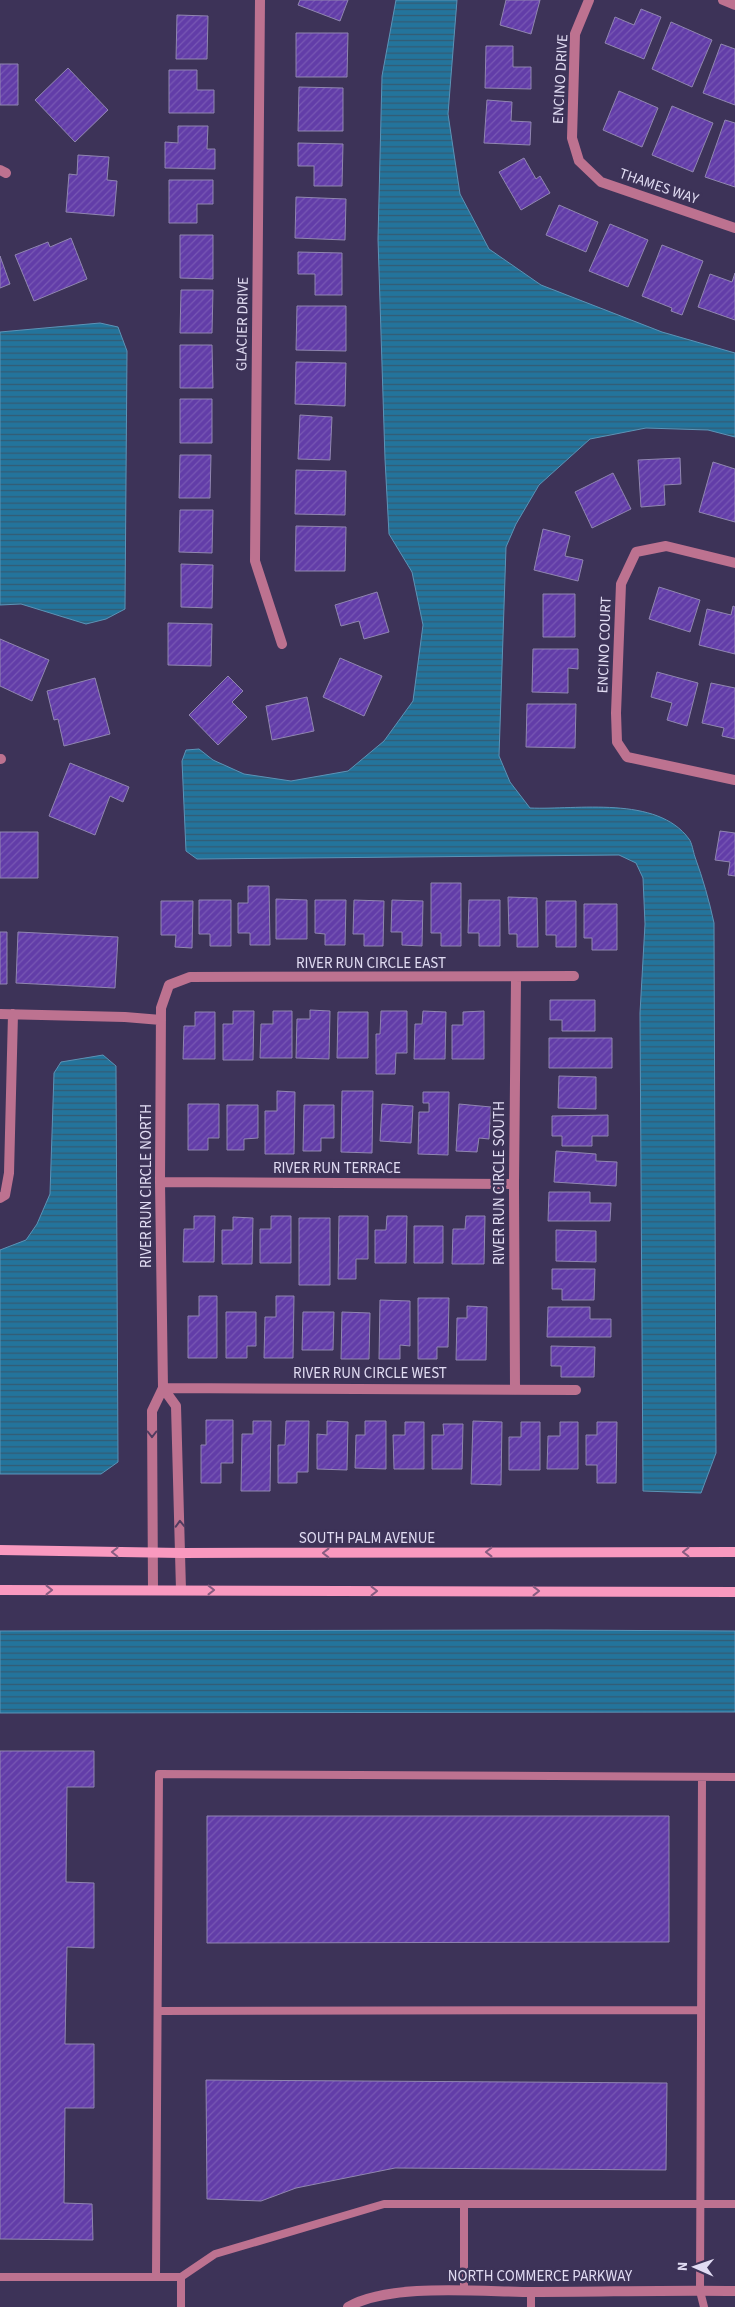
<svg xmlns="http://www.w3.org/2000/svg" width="735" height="2307" font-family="'Source Sans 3',sans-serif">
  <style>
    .water { fill: url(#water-rules); stroke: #5c93b6 }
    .building { fill: url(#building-hatch); stroke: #9086b0 }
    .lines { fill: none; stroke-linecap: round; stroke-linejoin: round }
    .service { stroke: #bd7290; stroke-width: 8 }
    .minor { stroke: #bd7290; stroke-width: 10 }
    .secondary { stroke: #f999bf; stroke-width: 10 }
    .oneway { stroke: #503c60 }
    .oneway2 { stroke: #885c81 }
    .labels { text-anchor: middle; stroke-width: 5; stroke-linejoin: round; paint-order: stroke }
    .street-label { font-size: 15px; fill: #e1dcf3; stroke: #3d3358 }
  </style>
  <defs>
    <pattern id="water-rules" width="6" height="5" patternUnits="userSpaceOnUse" patternTransform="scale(1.25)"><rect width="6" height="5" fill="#23749c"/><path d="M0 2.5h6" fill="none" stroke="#345b72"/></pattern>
    <pattern id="building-hatch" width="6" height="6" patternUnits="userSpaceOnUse" patternTransform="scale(1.25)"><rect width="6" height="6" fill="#623da8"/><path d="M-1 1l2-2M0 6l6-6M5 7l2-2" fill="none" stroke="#7858b4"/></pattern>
  </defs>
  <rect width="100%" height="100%" fill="#3d3358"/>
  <path class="water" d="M396 0H457L448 114 460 194 489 249 541 285 662 332 735 353V437L708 430 646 428 590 439 539 485 516 524 506 547 499 756 510 782 530 808C577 810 657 795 689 839 692 843 693 851 695 857 703 879 709 900 714 923L716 1453 701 1493 643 1491 640 1013 645 924 643 878 636 863 619 855 197 859 186 851 182 761 186 750 199 749 213 760 244 774 291 781 348 771 384 741 413 701 423 625 412 572 389 534 385 459 378 239 382 76Z
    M100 323 118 327 127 351 125 609 106 619 86 624 21 604 0 605V332Z
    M103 1055 116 1066 118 1462 101 1474H0V1250L26 1240 37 1224 50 1194 54 1073 61 1062Z
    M547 1630 735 1631V1712L0 1713V1631Z"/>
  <path class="building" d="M300 0H348L340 21 298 5Z
    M506 0H540L531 34 500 25Z
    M641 9 661 17 644 59 605 43 615 17 634 25Z
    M177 15 208 16 207 59H176Z
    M671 22 712 40 692 87 652 69Z
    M296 33H348L347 77H296Z
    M721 44 735 49V105L703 93Z
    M486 46H513V67H531V89L485 88Z
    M0 64H18V105H0Z
    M68 68 108 110 75 142 35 100Z
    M169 70H197V90H214V113H169Z
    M299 87 343 88V131H298Z
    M619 91 658 108 642 147 603 130Z
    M487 100 512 102 511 121 531 122 530 145 484 143Z
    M672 106 713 123 693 172 652 155Z
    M725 120 735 123V187L705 177Z
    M178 126H208L207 149H215V169L165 168V142L178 143Z
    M298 143 343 144 342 186H314V166H298Z
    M78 155 109 157 107 180 117 181 114 216 66 212 69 174 77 175Z
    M524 158 536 179 540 176 550 193 521 210 499 172Z
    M169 180H213V204H197V223H169Z
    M296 197 346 199 345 240 295 238Z
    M559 205 598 222 586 252 546 235Z
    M610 224 648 240 628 287 589 271Z
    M180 235H213V279L180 278Z
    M71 238 87 279 34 301 15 255 48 242 50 247Z
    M662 245 703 261 682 315 671 311 672 308 642 296Z
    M298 252 342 253V295H315V274H298Z
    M0 256 10 284 0 288Z
    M735 273V320L698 307 710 274 732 282Z
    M181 290H213L212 333H180Z
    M297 306H346V351L296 350Z
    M180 345H212L213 388H180Z
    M296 362 346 363 345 406 295 404Z
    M180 399H212V443H180Z
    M300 415 332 417 330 460 298 459Z
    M180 455H211L210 498H179Z
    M680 458 681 484 664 485 665 505 641 507 638 460Z
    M713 462 735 469V522L699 512Z
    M296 470 346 471 345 515 295 514Z
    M613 473 631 509 592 528 575 492Z
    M180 510H213L212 553 179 552Z
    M296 526 346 527 345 571H295Z
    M543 529 570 536 565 556 583 560 578 581 534 570Z
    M181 564 213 565 212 608 181 607Z
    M659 587 700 600 690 632 649 619Z
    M377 592 389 632 364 639 359 621 341 626 335 605Z
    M543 594H575V637H543Z
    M733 606 735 607V654L699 645 707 609 731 615Z
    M168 623 212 624 211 666 168 665Z
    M0 639 49 660 32 701 0 686Z
    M533 649H578V669L568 668V693L532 692Z
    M340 658 382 676 364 716 323 697Z
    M657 672 698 683 687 726 667 720 672 703 651 697Z
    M228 676 243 691 232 702 247 717 218 745 189 715Z
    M95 678 110 734 64 746 58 719 54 720 47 691Z
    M711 683 735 688V739L722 736 724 728 702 723Z
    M307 697 314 731 272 740 266 706Z
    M527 704H576L575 748 526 747Z
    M70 763 129 787 123 802 110 796 95 835 49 816Z
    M720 831 735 833V876L728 875 730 862 715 860Z
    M0 832H38V878H0Z
    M431 883H461V946H441V933H431Z
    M248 886H269L270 945H250V933H238V903H248Z
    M508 897 537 898 538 947H517V934H509Z
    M276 899 307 900V939H276Z
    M199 900H231V946H210V934H199Z
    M315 900H346L345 945H325V934L315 933Z
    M354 900 384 901 383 946H364V934H353Z
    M392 900 423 901 422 946 402 945V932H391Z
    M469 900H500V946H479V933H468Z
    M161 901H193L192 948 175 947 176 935H161Z
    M546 901H576V947H556V935H546Z
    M584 904H617V950H592V938H584Z
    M0 932H7V984H0Z
    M18 932 118 937 115 988 16 983Z
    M550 1000H595V1031H562V1020H550Z
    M310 1010 330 1011 329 1059 296 1058 297 1019H310Z
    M233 1011H254L253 1060H223V1024H233Z
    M273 1011H292V1058H260L261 1024H273Z
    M381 1011H407V1053H396L395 1074H376V1034H380Z
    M423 1011 446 1012 445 1059H414L415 1024H422Z
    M484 1011V1059H452V1025H463V1012Z
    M195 1012H215V1059H183L184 1026H195Z
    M338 1012H368V1058H337Z
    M549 1038H612V1068H549Z
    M559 1076 596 1077V1109L558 1108Z
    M277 1091 295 1092 294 1154H265V1111H277Z
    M342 1091H373L372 1153 341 1152Z
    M423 1092H449L448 1155 418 1154 419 1112H429V1103H423Z
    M188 1104H219V1138H208V1150H188Z
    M382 1104 413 1106 411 1143 380 1141Z
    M459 1104 491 1107 489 1139 479 1138 477 1152 456 1151Z
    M227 1105H258V1138L244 1139V1150H227Z
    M304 1105H334V1138H321V1151H303Z
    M608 1115V1136H592V1146H562V1136H552V1116Z
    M556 1151 596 1154V1161L617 1162 616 1186 554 1182Z
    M549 1192H590V1203H611L610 1221H548Z
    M194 1216H215L214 1262H183L184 1229H194Z
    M271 1216H291V1263H260V1229H271Z
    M339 1216H368V1259H356V1279H338Z
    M387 1216H407L406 1263H375V1230H386Z
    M466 1216H485L484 1264H452L453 1229H465Z
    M233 1217 253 1218 252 1264H222V1230H233Z
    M299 1218H330V1285H299Z
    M414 1226H443V1263H414Z
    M556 1230 596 1231V1262L556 1261Z
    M552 1269H595L594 1300H562V1289H552Z
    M199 1296H217V1358H188V1316H199Z
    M276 1296H294L293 1358H264L265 1317H276Z
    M418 1298H449L448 1347H437V1359H418Z
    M380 1300 410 1301V1346L400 1345V1359H379Z
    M467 1306 487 1307 486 1360H456L457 1318H467Z
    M548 1307H590V1319H611V1337H547Z
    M226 1312H256V1346H247V1358H226Z
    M303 1312H334L333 1350H302Z
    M342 1312 370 1313 369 1359H341Z
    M551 1346 595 1347 594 1377H561V1366H551Z
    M206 1420H233V1463H221V1483H201V1445H206Z
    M253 1421H271L270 1491H241L242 1434H253Z
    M286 1421H309L308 1472H297V1483H278V1445H285Z
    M327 1421 348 1422 347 1470 317 1469V1434L327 1435Z
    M365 1421H386V1469L355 1468 356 1435H365Z
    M473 1421 502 1422 501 1485 471 1484Z
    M405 1422H424V1469H394L393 1435H405Z
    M521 1422H540V1470H509V1437H521Z
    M560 1422H578V1469H547L548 1436H560Z
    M597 1422H617L616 1483H597V1465H586V1435H597Z
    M443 1424H463L462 1469H432V1435H444Z
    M0 1751H94V1787H67L66 1882 94 1883V1948L67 1947 65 2044H94V2108H65L64 2203 92 2204 93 2240 0 2239Z
    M207 1816H669V1942L207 1943Z
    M206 2080 667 2083 666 2170 395 2168 296 2188 261 2201 207 2199Z"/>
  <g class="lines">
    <path class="service" d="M702 1777 700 2291 704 2307
      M158 2011 701 2010
      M464 2204V2290
      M0 2277H181
      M156 2277 159 1774 735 1777
      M531 2292V2307
      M181 2307V2277L215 2254 384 2204H735"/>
    <path class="minor" d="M260 0 255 561 282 644
      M589 0 575 34 572 138 579 161 601 182 735 228
      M723 0 735 5
      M0 170 6 173
      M735 563 666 546 636 552 621 584 616 713 617 742 627 757 735 780
      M0 759H1
      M0 1014 125 1017 161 1020
      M160 1182 514 1184
      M0 1198 5 1195 9 1173 13 1014
      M163 1388 576 1390
      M163 1388 176 1406 181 1590
      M515 1389 514 1184 516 978
      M153 1590 152 1411 163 1388 160 1182 161 1008 169 985 190 977 574 976
      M348 2307C391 2282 483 2292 533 2292 600 2292 668 2290 735 2291"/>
    <path class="secondary" d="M0 1550 181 1553 735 1552
      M0 1590 735 1592"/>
  </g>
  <defs><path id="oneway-chevron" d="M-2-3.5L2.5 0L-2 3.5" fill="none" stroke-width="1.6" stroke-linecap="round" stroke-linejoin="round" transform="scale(1.25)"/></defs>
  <g class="oneway">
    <use href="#oneway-chevron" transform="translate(152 1434) rotate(90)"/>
    <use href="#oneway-chevron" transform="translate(180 1524) rotate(-92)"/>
  </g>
  <g class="oneway2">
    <use href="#oneway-chevron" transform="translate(115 1552) rotate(-179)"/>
    <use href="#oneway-chevron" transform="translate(489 1552) rotate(180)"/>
    <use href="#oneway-chevron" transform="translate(686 1552) rotate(180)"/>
    <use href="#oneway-chevron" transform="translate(326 1553) rotate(180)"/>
    <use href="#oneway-chevron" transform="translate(49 1590)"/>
    <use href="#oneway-chevron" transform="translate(211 1590)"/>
    <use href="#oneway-chevron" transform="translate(374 1591)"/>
    <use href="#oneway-chevron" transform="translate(536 1591)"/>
  </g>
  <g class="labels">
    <g class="street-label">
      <text transform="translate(560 79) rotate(-87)" y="5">ENCINO DRIVE</text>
      <text transform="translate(659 186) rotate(19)" y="5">THAMES WAY</text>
      <text transform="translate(242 324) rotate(-89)" y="5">GLACIER DRIVE</text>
      <text transform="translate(604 645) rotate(-88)" y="5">ENCINO COURT</text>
      <text x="371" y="968">RIVER RUN CIRCLE EAST</text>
      <text x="337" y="1173">RIVER RUN TERRACE</text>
      <text transform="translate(499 1183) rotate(-90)" y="5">RIVER RUN CIRCLE SOUTH</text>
      <text transform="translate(146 1186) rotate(-90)" y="5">RIVER RUN CIRCLE NORTH</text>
      <text x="370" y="1378">RIVER RUN CIRCLE WEST</text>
      <text x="367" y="1543">SOUTH PALM AVENUE</text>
      <text x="540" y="2281">NORTH COMMERCE PARKWAY</text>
    </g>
  </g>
  <g transform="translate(695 2267) rotate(272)" stroke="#3d3358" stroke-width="4" paint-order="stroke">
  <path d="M0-4L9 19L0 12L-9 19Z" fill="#e1dcf3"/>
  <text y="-8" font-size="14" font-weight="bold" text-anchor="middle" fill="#e1dcf3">N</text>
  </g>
</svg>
